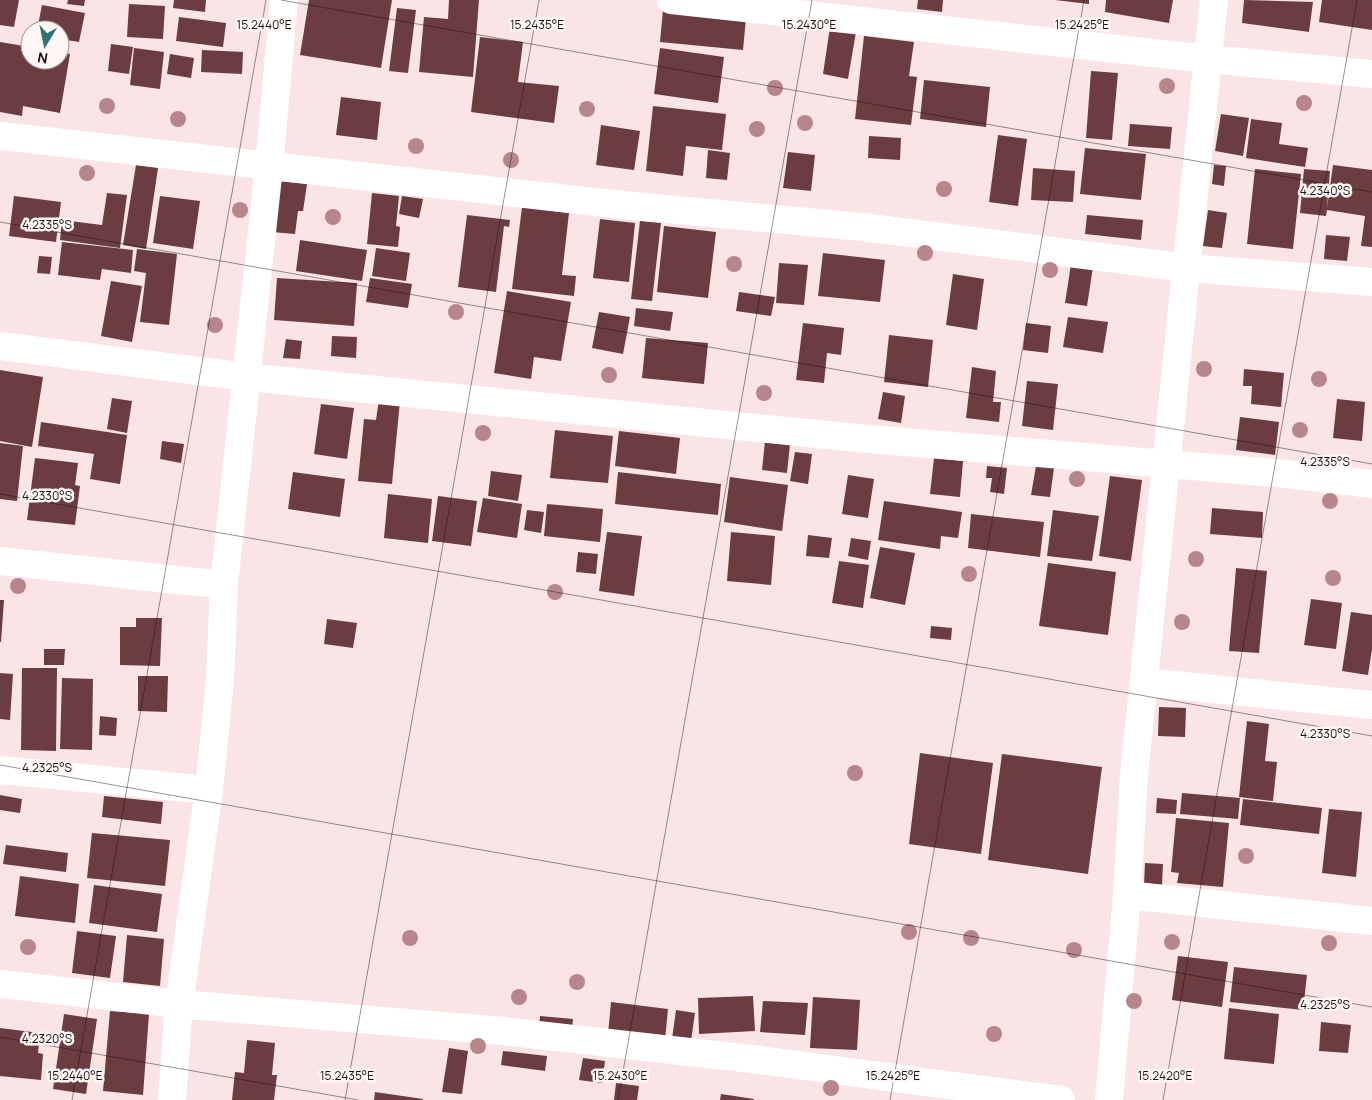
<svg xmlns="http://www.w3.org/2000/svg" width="1372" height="1100" font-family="Manrope,sans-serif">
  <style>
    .building { fill: #6b3d40 }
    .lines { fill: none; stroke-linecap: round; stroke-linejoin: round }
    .minor { stroke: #fff; stroke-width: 28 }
    .tree { fill: #b6868a }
    .ticks { fill: none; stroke: #181111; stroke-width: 1; stroke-opacity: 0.45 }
    .ticks-label { font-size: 12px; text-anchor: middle; fill: #181111; stroke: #fef5f5; stroke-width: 5; stroke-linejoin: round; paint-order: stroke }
  </style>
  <rect width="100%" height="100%" fill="#fae4e5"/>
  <path class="building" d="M0 0H19L14 27 0 25Z
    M68 0H85L84 6 67 4Z
    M174 0H206L205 12 173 8Z
    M309 0H392L381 68 300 55Z
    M449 0H479L473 77 419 72 424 17 448 19Z
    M918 0H943L942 12 917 9Z
    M1055 0H1089V4Z
    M1106 0H1173L1169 23 1105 12Z
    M1244 0 1313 2 1309 32 1242 23Z
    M1322 0H1372V30L1319 22Z
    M129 4 165 6 163 39 127 37Z
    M42 5 85 13 79 42 60 39V30H37Z
    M397 8 416 10 408 73 389 71Z
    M663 10 746 18 743 50 660 42Z
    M179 17 226 23 223 47 176 41Z
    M830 27 856 32 848 79 823 74Z
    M864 36 914 42 909 76 917 77 911 125 855 119Z
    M480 37 523 42 518 82 559 86 554 123 471 112Z
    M0 42 30 47V60H60V52L70 54 60 113 23 106 22 116 0 112Z
    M111 44 133 47 129 74 108 71Z
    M134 48 164 52 160 89 130 85Z
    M660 48 724 57 718 103 654 94Z
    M202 50 243 52 242 74 201 72Z
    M170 54 194 58 191 78 167 74Z
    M1091 71 1118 73 1112 140 1086 138Z
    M924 80 990 87 986 127 920 119Z
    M341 97 381 102 377 140 336 135Z
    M653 106 726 114 722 150 686 146 683 176 646 171Z
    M1221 114 1249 118 1243 156 1215 151Z
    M1251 119 1282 123 1279 144 1308 148 1305 167 1246 158Z
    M1130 124 1172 127 1170 149 1128 146Z
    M601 125 640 131 634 170 596 165Z
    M998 135 1027 139 1018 206 989 202Z
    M869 136 901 138 900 160 868 158Z
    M1085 148 1146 154 1141 200 1080 194Z
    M708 150 730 153 727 180 706 178Z
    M788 152 815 155 811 191 783 188Z
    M136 165 158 168 146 249 123 245Z
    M1214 165 1226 166 1224 186 1212 184Z
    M1333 165 1372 170V247L1361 246 1365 216 1327 210 1326 216 1300 213 1304 169 1330 171 1327 208Z
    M1033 168 1075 171 1073 202 1031 200Z
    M1255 169 1301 174 1293 249 1247 244Z
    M279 181 307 184 303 211H298L295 234 272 232Z
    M107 193 127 195 120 248 60 240 62 220 102 225Z
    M372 193 399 196 396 226 400 227 398 247 367 244Z
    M14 196 61 202 56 242 9 236Z
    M160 196 200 201 193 249 153 243Z
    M402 196 423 199 419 218 399 214Z
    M522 207 569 213 562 275 576 276 574 296 512 289Z
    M1208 210 1227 213 1222 248 1203 246Z
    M467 215 510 220 509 227 504 226 496 292 458 287Z
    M1087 215 1143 220 1141 240 1085 234Z
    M600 219 635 223 629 282 593 278Z
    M640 221 661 223 652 301 631 299Z
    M664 226 716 232 708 298 657 292Z
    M1326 235 1350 237 1347 261 1324 259Z
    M300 240 367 250 362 281 296 271Z
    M62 242 133 250 131 273 102 269 100 280 58 275Z
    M376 248 410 253 406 281 372 276Z
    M137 249 177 254 169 325 140 322 146 273 134 271Z
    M823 253 885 260 880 302 818 296Z
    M39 256 52 257 50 274 37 273Z
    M779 263 808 265 804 305 776 303Z
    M1071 264 1093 267 1087 306 1065 303Z
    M953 274 984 279 977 330 946 325Z
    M277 278 357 283 354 326 274 320Z
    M370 278 412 284 408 308 366 302Z
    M111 281 142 286 132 342 101 336Z
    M507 291 571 302 561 361 534 357 531 379 494 373Z
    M739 292 775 297 771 316 736 311Z
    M636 308 673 312 670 331 634 326Z
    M599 312 630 317 623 354 592 348Z
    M1068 317 1108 322 1103 353 1063 347Z
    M803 323 844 328 841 355 827 353 824 383 796 380Z
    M1026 323 1051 326 1048 353 1023 350Z
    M889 335 933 340 928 387 884 382Z
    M332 336 357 337 356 358 331 356Z
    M646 338 708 343 704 384 642 378Z
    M286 339 302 341 300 359 283 358Z
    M972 367 996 371 993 402H1001L999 422 966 418Z
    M1244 369 1284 373 1281 407 1251 404 1252 386H1243Z
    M0 370 43 377 32 447 0 441Z
    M1027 381 1058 384 1053 430 1022 426Z
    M883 392 905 396 901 423 878 419Z
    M112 398 132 401 127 433 107 429Z
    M379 399 400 401 392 484 358 481 364 419 376 420Z
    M1337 399 1365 402 1362 441 1333 438Z
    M321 404 354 408 347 459 314 454Z
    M1240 417 1279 422 1275 455 1236 450Z
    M41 422 127 435 120 484 90 479 94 454 38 446Z
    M555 430 613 436 608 483 550 478Z
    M619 431 680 438 676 474 615 466Z
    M162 441 184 444 181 463 160 459Z
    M765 441 790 444 787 473 762 470Z
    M0 443 23 446 17 501 0 499Z
    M795 452 812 454 808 484 790 481Z
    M35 458 78 463 75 485 80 486 75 525 27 520Z
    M934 458 963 461 960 497 930 494Z
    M987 466 1007 468 1004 494 990 492 992 478H986Z
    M1036 466 1054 468 1050 497 1031 495Z
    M491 471 522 475 518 501 488 496Z
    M293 472 345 479 340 517 288 509Z
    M618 472 721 484 718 515 615 504Z
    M848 475 874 479 868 518 842 514Z
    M1110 476 1142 480 1131 561 1099 556Z
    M730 477 788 485 782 531 724 522Z
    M388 494 432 499 428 543 384 538Z
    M438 496 477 501 471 546 432 541Z
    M483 498 522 504 517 538 477 532Z
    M884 501 962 512 958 538 941 536 940 549 878 540Z
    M547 504 603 509 600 542 544 536Z
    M1212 508 1263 512 1262 538 1210 534Z
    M527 510 544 512 541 533 524 530Z
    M1053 510 1099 516 1092 561 1047 556Z
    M971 514 1044 522 1040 557 968 548Z
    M607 532 642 536 634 596 599 591Z
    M731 532 775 536 771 585 727 581Z
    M808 535 832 538 829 558 806 556Z
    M851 538 871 541 868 560 848 556Z
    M880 547 915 553 905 605 870 598Z
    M578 552 598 554 596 574 576 572Z
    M839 561 869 565 863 608 832 603Z
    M1048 563 1116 572 1108 635 1039 626Z
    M1236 568 1267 571 1259 653 1229 651Z
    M1311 599 1342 603 1336 649 1304 645Z
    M0 600H4L1 642H0Z
    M1351 612 1372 615V649L1368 675 1342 671Z
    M136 618H162L160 666 120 665V627H136Z
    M327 619 357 623 353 648 324 644Z
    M931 626 952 628 951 640 930 638Z
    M44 649H65L64 665H44Z
    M22 668H57L56 751 21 750Z
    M0 673 13 674 10 720 0 719Z
    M138 676H168L167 712 138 711Z
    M62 678 93 679 92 750 60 749Z
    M1159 707 1186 708 1185 737 1158 736Z
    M100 716 117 718 116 736 99 735Z
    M1247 721 1269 724 1265 761 1277 762 1273 801 1239 797Z
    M920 753 993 763 981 854 909 844Z
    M1002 754 1102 767 1088 874 988 860Z
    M1182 793 1240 798 1238 819 1180 814Z
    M0 795 22 799 20 813 0 810Z
    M104 796 163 802 161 824 102 817Z
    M1157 798 1177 800 1176 814 1156 813Z
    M1243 799 1322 808 1319 834 1240 825Z
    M1329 809 1362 812 1356 877 1322 873Z
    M1176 818 1229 823 1223 887 1177 883 1179 873 1171 872Z
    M92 833 170 840 165 886 87 878Z
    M6 845 68 853 66 872 3 864Z
    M1145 863 1163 864 1162 885H1144Z
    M20 876 79 884 75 923 15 916Z
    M94 885 162 894 157 932 89 923Z
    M77 931 116 936 110 978 72 973Z
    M127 935 164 939 160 986 123 982Z
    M1178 956 1228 962 1222 1007 1172 1000Z
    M1234 967 1307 975 1303 1010 1230 1002Z
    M753 996 755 1031 699 1034 698 998Z
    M813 997 860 1000 857 1050 810 1048Z
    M763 1001 808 1003 805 1035 760 1032Z
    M611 1002 668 1009 665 1040 608 1034Z
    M1229 1008 1279 1014 1274 1064 1224 1059Z
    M676 1010 695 1013 691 1041 672 1039Z
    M110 1011 149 1014 143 1095 103 1091Z
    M64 1014 97 1019 86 1094 53 1089Z
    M540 1016 573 1019 572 1030 539 1027Z
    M1321 1022 1351 1025 1348 1053 1319 1051Z
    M0 1028 40 1033 38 1053 43 1054 41 1080 0 1076Z
    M247 1040 275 1043 272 1075H277L274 1100H232L235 1072 244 1073Z
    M449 1048 468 1051 462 1094 442 1092Z
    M503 1051 547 1056 545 1071 501 1065Z
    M583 1058 605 1061 602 1083 579 1080Z
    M616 1083 639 1086 637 1100H614Z
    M375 1092 423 1099V1100H374Z
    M721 1094 754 1099V1100H720Z"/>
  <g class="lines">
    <path class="minor" d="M671 0 1208 59 1372 74
      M0 136 623 205 862 227 1187 268 1372 282
      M0 346 246 377 857 438 1287 474 1372 484
      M0 561 224 585
      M1144 682 1372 705
      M0 770 209 790
      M1127 895 1372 921
      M0 984 179 1004 503 1031 752 1059 1061 1100
      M172 1100 179 1004 209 790 220 680 224 585 269 167 284 0
      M1109 1100 1127 895 1134 775 1214 0"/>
  </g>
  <g class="tree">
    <circle cx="1167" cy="86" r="8"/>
    <circle cx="775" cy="88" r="8"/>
    <circle cx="1304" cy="103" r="8"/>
    <circle cx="107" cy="106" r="8"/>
    <circle cx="587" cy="109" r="8"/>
    <circle cx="178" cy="119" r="8"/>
    <circle cx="805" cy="123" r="8"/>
    <circle cx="757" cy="129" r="8"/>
    <circle cx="416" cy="146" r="8"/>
    <circle cx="511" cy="160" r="8"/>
    <circle cx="87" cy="173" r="8"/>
    <circle cx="944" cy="189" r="8"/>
    <circle cx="240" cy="210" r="8"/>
    <circle cx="333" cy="217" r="8"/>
    <circle cx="925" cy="253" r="8"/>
    <circle cx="734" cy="264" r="8"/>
    <circle cx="1050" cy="270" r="8"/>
    <circle cx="456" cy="312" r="8"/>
    <circle cx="215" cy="325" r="8"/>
    <circle cx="1204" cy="369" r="8"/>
    <circle cx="609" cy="375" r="8"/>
    <circle cx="1319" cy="379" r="8"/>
    <circle cx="764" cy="393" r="8"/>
    <circle cx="1300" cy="430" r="8"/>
    <circle cx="483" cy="433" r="8"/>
    <circle cx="1077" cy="479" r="8"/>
    <circle cx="1330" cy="501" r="8"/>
    <circle cx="1196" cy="559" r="8"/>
    <circle cx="969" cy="574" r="8"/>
    <circle cx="1333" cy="578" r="8"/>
    <circle cx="18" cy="586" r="8"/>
    <circle cx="555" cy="592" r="8"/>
    <circle cx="1182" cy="622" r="8"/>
    <circle cx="855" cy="773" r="8"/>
    <circle cx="1246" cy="856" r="8"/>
    <circle cx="909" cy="932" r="8"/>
    <circle cx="410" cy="938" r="8"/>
    <circle cx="971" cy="938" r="8"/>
    <circle cx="1172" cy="942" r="8"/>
    <circle cx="1329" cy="943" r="8"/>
    <circle cx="28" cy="947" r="8"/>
    <circle cx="1074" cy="950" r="8"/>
    <circle cx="577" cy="982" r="8"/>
    <circle cx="519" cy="997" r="8"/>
    <circle cx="1134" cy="1001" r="8"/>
    <circle cx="994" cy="1034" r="8"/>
    <circle cx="478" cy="1046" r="8"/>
    <circle cx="831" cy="1088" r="8"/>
  </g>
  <path class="ticks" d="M281 0 1372 192M0 222 1372 464M0 494 1372 736M0 765 1372 1007M0 1037 358 1100M72 1100 266 0M345 1100 539 0M618 1100 812 0M890 1100 1084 0M1163 1100 1357 0"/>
  <g class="ticks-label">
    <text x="264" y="29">15.2440°E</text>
    <text x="537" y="29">15.2435°E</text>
    <text x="809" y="29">15.2430°E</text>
    <text x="1082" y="29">15.2425°E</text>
    <text x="1325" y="195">4.2340°S</text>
    <text x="47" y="229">4.2335°S</text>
    <text x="1325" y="466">4.2335°S</text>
    <text x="47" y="500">4.2330°S</text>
    <text x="1325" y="738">4.2330°S</text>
    <text x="47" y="772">4.2325°S</text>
    <text x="1325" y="1009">4.2325°S</text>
    <text x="47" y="1043">4.2320°S</text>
    <text x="75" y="1080">15.2440°E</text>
    <text x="347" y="1080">15.2435°E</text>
    <text x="620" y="1080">15.2430°E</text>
    <text x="893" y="1080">15.2425°E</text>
    <text x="1165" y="1080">15.2420°E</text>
  </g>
  <g transform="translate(45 45) rotate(190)"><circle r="24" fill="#fef5f5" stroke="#a29a9a"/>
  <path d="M0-4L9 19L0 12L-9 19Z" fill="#2c7570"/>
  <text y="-8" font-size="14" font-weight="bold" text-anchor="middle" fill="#181111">N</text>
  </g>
</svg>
